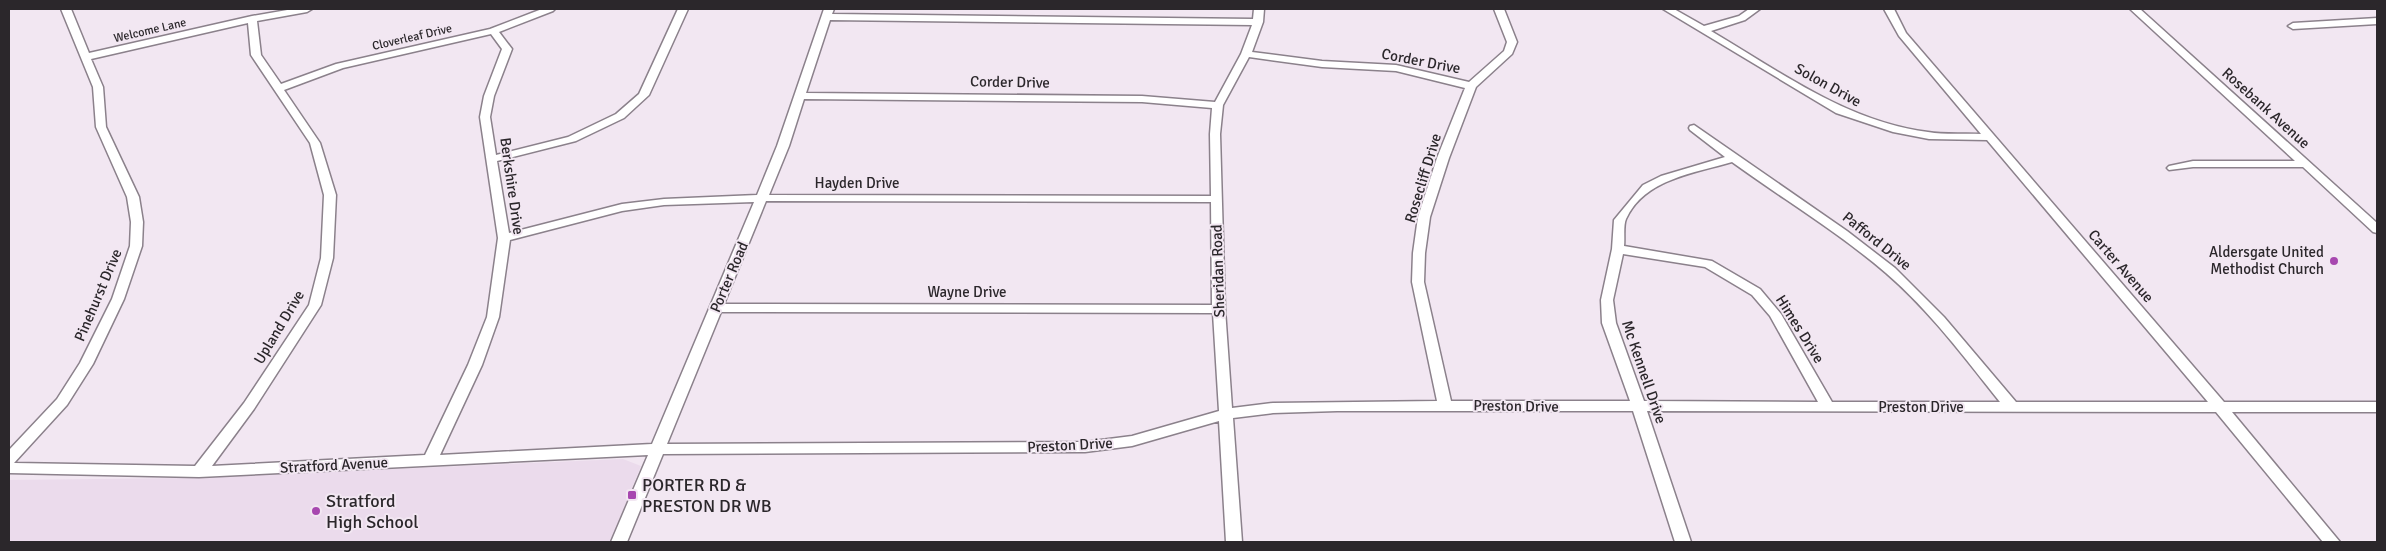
<svg xmlns="http://www.w3.org/2000/svg" width="2386" height="551" font-family="Signika,sans-serif">
  <style>
    .built { fill: #ebdbec }
    .lines { fill: none; stroke-linecap: round; stroke-linejoin: round }
    .minor-casing { stroke: #8b818b; stroke-width: 3 }
    .minor { fill: #fff; fill-rule: evenodd }
    .poi-dot { fill: #a747af; stroke: #f2e7f2; stroke-width: 2 }
    .labels { text-anchor: middle; stroke-width: 4; stroke-linejoin: round; paint-order: stroke }
    .far-street-label { font-size: 12px; fill: #2b272b; stroke: #f2e7f2 }
    .street-label { font-size: 15px; fill: #2b272b; stroke: #f2e7f2 }
    .poi-label { font-size: 15px; fill: #2b272b; stroke: #f2e7f2; text-anchor: end }
    .near-poi-label { font-size: 18px; fill: #2b272b; stroke: #f2e7f2; text-anchor: start }
  </style>
  <rect width="100%" height="100%" fill="#f2e7f2"/>
  <path class="built" d="M623 459 641 466 610 542H9V480L184 478Z"/>
  <g class="lines">
    <g class="minor-casing">
      <path id="minor" d="M61 9H71L89 53 252 16 293 9H312L307 12 257 21 261 55 281 84 336 64 490 29 542 9H555L553 11 499 32 512 49 494 96 490 117 496 155 568 137 616 114 639 94 678 9H688L649 95 624 118 576 141 497 161 509 233 622 204 664 199 757 195 777 146 824 9H834L832 14 1253 19 1254 9H1264L1263 22 1252 52 1322 61 1396 65 1469 82 1504 51 1507 42 1494 9H1504L1517 42 1512 54 1476 87 1449 158 1430 217 1425 253 1424 282 1451 401H1630L1602 323 1601 300 1612 249 1614 220 1643 185 1661 176 1725 157 1690 130 1689 128 1690 126 1694 125 1847 231 1895 268 1944 317 2016 402H2208L1987 140 1929 139 1893 132 1836 113 1663 9H1674L1704 26 1739 16 1749 9H1760L1745 20 1711 31C1779 71 1847 122 1928 132 1945 135 1964 133 1981 134L1899 36 1884 9H1894L1906 33 2224 402H2377V412H2232L2340 542H2323L2216 412 1647 411 1691 542H1675L1633 411H1337L1273 413 1233 418 1242 542H1226L1219 421 1132 446 1085 452 663 454 627 542H611L648 455 199 477 9 473V450L57 399 80 363 112 299 130 246 131 222 127 197 96 127 93 87ZM830 20 1252 25 1241 54 1215 102 1142 96 806 93ZM248 23 251 55 310 143 324 195 321 258 309 305 244 403 195 466 14 463 67 405 93 364 124 299 142 246 143 222 139 197 106 127 103 87 91 59ZM491 34 502 49 484 96 480 117 498 238 487 317 468 365 425 455 212 466 254 409 321 305 333 258 336 195 320 143 284 90 343 68ZM1249 57 1322 67 1396 71 1465 88 1437 158 1418 217 1413 253 1412 282 1437 401 1273 403 1232 408 1225 309 1220 134 1223 105ZM804 99 1142 102 1212 108 1210 134 1211 196 769 195 789 146ZM1732 162C1783 199 1838 232 1886 273 1930 311 1964 357 2000 402H1832L1781 314 1760 289 1712 261 1624 246C1625 238 1623 226 1626 219 1644 179 1695 173 1732 162ZM766 201 1211 202 1212 305 724 304ZM754 202 652 444 440 455 482 365 499 317 510 240 622 211 664 205ZM1623 254 1705 267 1752 295 1770 316 1818 402 1644 401 1616 323 1613 300ZM721 312 1213 313 1219 411 1132 436 1085 442 667 444Z
        M2130 9H2140L2377 223V233L2373 232 2303 167H2193L2169 170 2167 168 2169 166 2193 161H2295Z
        M2377 18V24L2293 29 2288 26 2293 23Z"/>
    </g>
    <use href="#minor" class="minor"/>
  </g>
  <g class="poi-dot">
    <circle cx="2334" cy="261" r="5"/>
    <rect x="627" y="490" width="10" height="10" rx="2.5"/>
    <circle cx="316" cy="511" r="5"/>
  </g>
  <g class="labels">
    <g class="far-street-label">
      <text transform="translate(150 30) rotate(-13)" y="4">Welcome Lane</text>
      <text transform="translate(412 37) rotate(-13)" y="4">Cloverleaf Drive</text>
    </g>
    <g class="street-label">
      <text transform="translate(1421 61) rotate(11)" y="5">Corder Drive</text>
      <text transform="translate(1010 82) rotate(1)" y="5">Corder Drive</text>
      <text transform="translate(1828 85) rotate(29)" y="5">Solon Drive</text>
      <text transform="translate(2266 108) rotate(42)" y="5">Rosebank Avenue</text>
      <text transform="translate(1423 178) rotate(-73)" y="5">Rosecliff Drive</text>
      <text x="857" y="188">Hayden Drive</text>
      <text transform="translate(512 186) rotate(82)" y="5">Berkshire Drive</text>
      <text transform="translate(1877 241) rotate(39)" y="5">Pafford Drive</text>
      <text transform="translate(2121 266) rotate(49)" y="5">Carter Avenue</text>
      <text transform="translate(1218 271) rotate(-92)" y="5">Sheridan Road</text>
      <text transform="translate(729 277) rotate(-67)" y="5">Porter Road</text>
      <text x="967" y="297">Wayne Drive</text>
      <text transform="translate(98 295) rotate(-67)" y="5">Pinehurst Drive</text>
      <text transform="translate(279 327) rotate(-59)" y="5">Upland Drive</text>
      <text transform="translate(1800 329) rotate(58)" y="5">Himes Drive</text>
      <text transform="translate(1644 372) rotate(71)" y="5">Mc Kennell Drive</text>
      <text transform="translate(1516 406) rotate(1)" y="5">Preston Drive</text>
      <text x="1921" y="412">Preston Drive</text>
      <text transform="translate(1070 445) rotate(-3)" y="5">Preston Drive</text>
      <text transform="translate(334 465) rotate(-3)" y="5">Stratford Avenue</text>
    </g>
    <g class="poi-label">
      <text x="2324" y="257">Aldersgate United<tspan x="2324" dy="17">Methodist Church</tspan></text>
    </g>
    <g class="near-poi-label">
      <text x="642" y="491">PORTER RD &amp;<tspan x="642" dy="21">PRESTON DR WB</tspan></text>
      <text x="326" y="507">Stratford<tspan x="326" dy="21">High School</tspan></text>
    </g>
  </g>
  <rect width="2386" height="551" fill="none" stroke="#2b272b" stroke-width="20"/>
</svg>
